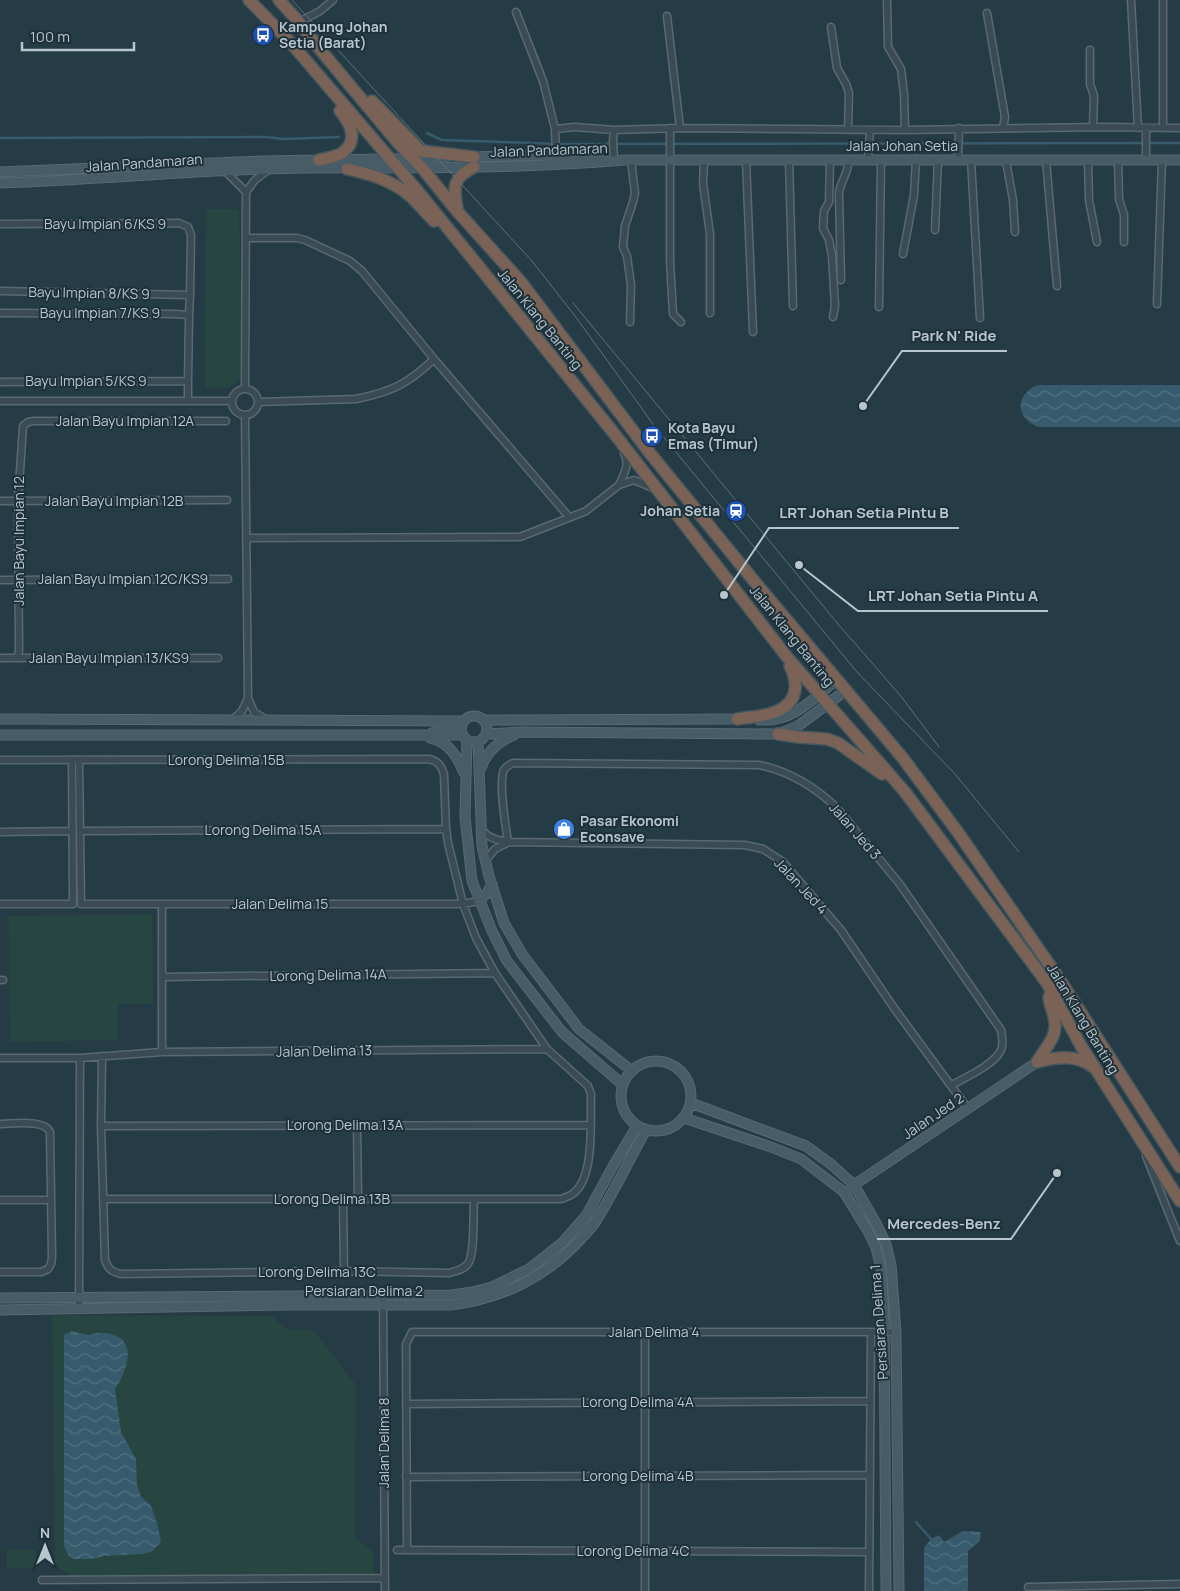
<svg xmlns="http://www.w3.org/2000/svg" width="1180" height="1591" font-family="Manrope,sans-serif">
  <style>
    .park { fill: #274541 }
    .water { fill: url(#water-waves) }
    .lines { fill: none; stroke-linecap: round; stroke-linejoin: round }
    .stream { stroke: #375b6d; stroke-width: 2.5 }
    .street-casing { stroke: #586971; stroke-width: 9 }
    .secondary-casing { stroke: #586971; stroke-width: 11 }
    .highway-casing { stroke: #44565e; stroke-width: 14 }
    .street { stroke: #3a4b54; stroke-width: 6 }
    .secondary { stroke: #475c67; stroke-width: 9 }
    .highway { stroke: #7a6356; stroke-width: 11 }
    .tram { stroke: #5b717b; stroke-width: 1 }
    .labels { text-anchor: middle; stroke-width: 4; stroke-linejoin: round; paint-order: stroke }
    .poi-label { font-size: 14px; font-weight: bold; fill: #b7c6cd; stroke: #1e3039; text-anchor: start }
    .street-label { font-size: 14px; fill: #b7c6cd; stroke: #1e3039 }
    .leader { fill: none; stroke: #b7c6cd; stroke-width: 2 }
    .callout-dot { fill: #b7c6cd; stroke: #1e3039; stroke-width: 2 }
    .callout-label { font-size: 15px; text-anchor: middle; font-weight: bold; fill: #b7c6cd; stroke: #1e3039; stroke-width: 4; stroke-linejoin: round; paint-order: stroke }
  </style>
  <defs>
    <pattern id="water-waves" width="16" height="10" patternUnits="userSpaceOnUse" patternTransform="scale(1.25)"><rect width="16" height="10" fill="#375b6d"/><path d="M0 5q4-4 8 0t8 0" fill="none" stroke="#527181"/></pattern>
  </defs>
  <rect width="100%" height="100%" fill="#253b45"/>
  <path class="park" d="M206 209H239L243 376 230 387 205 389Z
    M152 914 153 1004H118V1040L10 1042 9 916Z
    M52 1315 273 1316C287 1332 293 1330 314 1330L356 1385 355 1538 374 1552V1577L76 1578 55 1567Z
    M7 1550H36V1568H7Z"/>
  <path class="water" d="M1037 385H1180V427H1038C1015 418 1015 395 1037 385Z
    M72 1331C77 1332 82 1334 87 1335 92 1335 98 1332 103 1333 139 1335 129 1368 115 1389L121 1432 136 1459 137 1485 141 1497 151 1506 158 1526 161 1542 151 1552 141 1554 104 1556 91 1559H74L68 1555 64 1546V1335Z
    M963 1531 981 1532 980 1541 968 1551V1591H924V1548L931 1539 939 1535 944 1542Z"/>
  <g class="lines">
    <path class="stream" d="M427 133 442 140 560 144 1180 143
      M0 138 267 137 283 139 339 137
      M916 1522 931 1539"/>
    <g class="street-casing">
      <path id="street" d="M887 0 888 47 901 69 904 94 905 130
        M1131 0 1138 128
        M516 12 543 81 555 129 556 155
        M987 13 1005 117 1003 128
        M667 16 680 128
        M299 22 320 11 333 0
        M831 27 837 68 846 84 849 93 848 130
        M1090 50V84L1094 96 1093 127
        M670 128V261L673 314 681 322
        M1163 128V0
        M555 129 575 127 614 130 680 128 905 130 1104 127 1180 128
        M1146 129V160
        M614 159 613 140 614 130
        M704 160 703 183 710 234V313
        M746 160 753 332
        M789 160 793 306
        M830 160 829 202 824 211 823 228 829 240 832 256 835 306 833 317
        M868 160 870 130
        M958 160 959 128
        M971 160 980 318
        M1046 160 1057 286
        M1088 160 1089 200 1097 242
        M1118 160 1119 199 1124 215V242
        M1006 161 1013 200 1015 232
        M225 171 246 192
        M0 224 179 223 188 227 191 235 190 295 0 291
        M935 230 938 160
        M247 238H297L305 240 350 261 362 271 434 359C408 384 391 392 356 399L258 402
        M903 254 914 195 916 159
        M841 280 839 194C840 180 849 175 848 160
        M1157 304 1162 160
        M879 307 881 160
        M0 313 174 314 189 315V320L188 381 0 382
        M189 315 190 295
        M630 322 631 285 627 256 623 247 625 226 633 202 635 193 631 160
        M434 359 569 517
        M188 381V401
        M245 389 246 192 255 180 268 170
        M232 402a13 13 0 1 1 26 0a13 13 0 1 1-26 0Z
        M0 401H232
        M245 415 248 698 254 712 267 720
        M619 485C624 474 630 465 624 453
        M0 501 227 500
        M246 538 520 537 586 511 619 485 634 480 653 488
        M0 580 228 579
        M0 658H218
        M15 658 18 656 19 650 18 501 23 426 28 422 34 421H226
        M232 720 242 711 248 698
        M0 760 429 759C438 761 442 766 444 775L446 829 448 843 463 904 476 938 495 973 547 1049 588 1086 591 1094C590 1119 595 1174 575 1192 571 1196 566 1197 561 1199H103
        M79 760 81 904H463L479 901
        M481 829C488 838 497 840 508 842L745 845 763 849 782 861 841 930 894 1008 968 1109
        M81 831 446 829
        M0 832 73 831
        M508 842C506 828 498 782 504 770 506 766 510 765 513 763L759 765C789 771 815 787 837 808L899 883 1001 1030C1002 1036 1004 1044 1001 1050 994 1065 966 1077 952 1085
        M485 861 495 849 507 843
        M0 904H73L72 760
        M162 905V1052
        M162 977 495 973
        M0 980H3
        M102 1056 101 1126 105 1260C108 1269 112 1272 121 1274L344 1271 449 1273C456 1271 466 1269 469 1262 475 1250 473 1213 474 1199
        M0 1058H80L162 1052 547 1049
        M0 1124C13 1124 44 1119 50 1132L52 1257 51 1264 48 1269 41 1272H0
        M357 1125 358 1199
        M101 1126 590 1125
        M1146 1156 1180 1241
        M343 1199 344 1271
        M0 1200H51
        M383 1295 385 1591
        M79 1309 80 1058
        M645 1332V1591
        M406 1404 870 1401
        M406 1477 870 1475
        M397 1550 869 1552
        M407 1550 406 1344 412 1332H896
        M42 1580 385 1578
        M1028 1587 1180 1584
        M869 1591 871 1332"/>
    </g>
    <g class="secondary-casing">
      <path id="secondary" d="M468 157 556 155 599 158
        M0 172 261 161 445 158
        M0 183C102 180 204 169 307 168 413 168 519 169 625 160H1180
        M461 729a13 13 0 1 1 26 0a13 13 0 1 1-26 0Z
        M0 719 463 721
        M484 720 743 719
        M759 720C764 720 770 720 775 719 798 716 819 694 836 680
        M432 733 460 723
        M487 734 522 732 778 734 798 726 845 691
        M0 735H463
        M430 738C449 742 457 756 464 773
        M467 740 465 817 472 881 492 931 507 961 562 1032 623 1085
        M478 742 482 846 489 876 504 923 522 954 579 1029 632 1071
        M481 768C487 751 498 742 514 735
        M479 901 487 893 492 884
        M621 1096a35 35 0 1 1 70 0a35 35 0 1 1-70 0Z
        M691 1103 806 1146 832 1165 854 1185 877 1225 886 1244 891 1265 896 1332 899 1591
        M684 1118 771 1147 801 1159 844 1192 868 1231 876 1248 881 1268 884 1316 886 1591
        M851 1187 1037 1062
        M0 1298 452 1295 472 1292 492 1287 529 1269 563 1242 586 1216 613 1166 637 1126
        M0 1310 288 1305H451C503 1298 545 1278 581 1239 586 1233 592 1228 596 1221 614 1192 629 1160 646 1130"/>
    </g>
    <g class="highway-casing">
      <path id="highway" d="M249 0 291 43 416 189 613 432 787 657 905 792 1047 983 1081 1046 1180 1201
        M279 0 299 22 318 47 398 143 423 169 457 211 521 282 649 452 759 587 902 757 957 831 1060 980 1180 1167
        M372 101 421 151 474 157
        M319 160C326 158 336 157 342 153 359 141 351 124 340 111
        M347 169C370 174 391 180 409 195 418 203 425 212 434 221
        M457 208C453 185 453 178 474 167
        M737 719C748 717 759 717 769 714 795 707 801 689 790 666
        M778 734 798 737 827 739 838 743 882 774
        M1037 1062C1046 1046 1059 1037 1054 1017 1053 1010 1049 1004 1049 997
        M1037 1062C1056 1057 1077 1054 1093 1067"/>
    </g>
    <use href="#street" class="street"/>
    <use href="#secondary" class="secondary"/>
    <use href="#highway" class="highway"/>
    <path class="tram" d="M292 0 532 261 575 316 653 424 735 524 857 672 955 774 1019 852
      M573 303 838 624 900 695 939 747"/>
  </g>
  <defs>
    <g id="bus-disc" transform="scale(1.125)"><circle r="9.5" fill="#1a4fb4" stroke="#1e3039"/><path d="M-5-6H5V4H4V6H2V4H-2V6H-4V4H-5ZM-3.5-4V0h7V-4ZM-3.5 1.2v1.5H-2V1.2ZM2 1.2v1.5H3.5V1.2Z" fill="#fff"/></g>
    <g id="station-disc" transform="scale(1.125)"><circle r="9.5" fill="#1a4fb4" stroke="#1e3039"/><path d="M-3-6H3Q5-6 5-4V2Q5 4 3 4L4.5 6H3L1.5 4h-3L-3 6H-4.5L-3 4Q-5 4-5 2V-4Q-5-6-3-6ZM-3.5-4v3h7v-3ZM-3.5 1v1.5H-2V1ZM2 1v1.5H3.5V1Z" fill="#fff"/></g>
    <g id="shop-disc" transform="scale(1.125)"><circle r="9.5" fill="#3f7fe0" stroke="#1e3039"/><path d="M-5-2.5h2.3a2.7 3.5 0 0 1 5.4 0H5L5.5 6h-11ZM-1.5-2.5h3a1.5 2.3 0 0 0-3 0Z" fill="#fff"/></g>
  </defs>
  <g fill-rule="evenodd">
    <use href="#bus-disc" x="263" y="35"/>
    <use href="#bus-disc" x="652" y="436"/>
    <use href="#station-disc" x="736" y="511"/>
    <use href="#shop-disc" x="564" y="829"/>
  </g>
  <g class="labels">
    <g class="poi-label">
      <text x="279" y="32">Kampung Johan<tspan x="279" dy="16">Setia (Barat)</tspan></text>
      <text x="668" y="433">Kota Bayu<tspan x="668" dy="16">Emas (Timur)</tspan></text>
      <text x="720" y="516" text-anchor="end">Johan Setia</text>
      <text x="580" y="826">Pasar Ekonomi<tspan x="580" dy="16">Econsave</tspan></text>
    </g>
    <g class="street-label">
      <text x="902" y="151">Jalan Johan Setia</text>
      <text transform="translate(549 150) rotate(-2)" y="5">Jalan Pandamaran</text>
      <text transform="translate(144 163) rotate(-4)" y="5">Jalan Pandamaran</text>
      <text x="105" y="229">Bayu Impian 6/KS 9</text>
      <text transform="translate(89 293) rotate(1)" y="5">Bayu Impian 8/KS 9</text>
      <text x="100" y="318">Bayu Impian 7/KS 9</text>
      <text transform="translate(540 319) rotate(51)" y="5">Jalan Klang Banting</text>
      <text x="86" y="386">Bayu Impian 5/KS 9</text>
      <text x="125" y="426">Jalan Bayu Impian 12A</text>
      <text x="114" y="506">Jalan Bayu Impian 12B</text>
      <text transform="translate(19 541) rotate(-90)" y="5">Jalan Bayu Impian 12</text>
      <text x="123" y="584">Jalan Bayu Impian 12C/KS9</text>
      <text transform="translate(792 636) rotate(51)" y="5">Jalan Klang Banting</text>
      <text x="109" y="663">Jalan Bayu Impian 13/KS9</text>
      <text x="226" y="765">Lorong Delima 15B</text>
      <text x="263" y="835">Lorong Delima 15A</text>
      <text transform="translate(855 831) rotate(49)" y="5">Jalan Jed 3</text>
      <text transform="translate(801 886) rotate(47)" y="5">Jalan Jed 4</text>
      <text x="280" y="909">Jalan Delima 15</text>
      <text transform="translate(328 975) rotate(-1)" y="5">Lorong Delima 14A</text>
      <text transform="translate(1083 1019) rotate(59)" y="5">Jalan Klang Banting</text>
      <text transform="translate(324 1051) rotate(-1)" y="5">Jalan Delima 13</text>
      <text transform="translate(933 1116) rotate(-34)" y="5">Jalan Jed 2</text>
      <text x="345" y="1130">Lorong Delima 13A</text>
      <text x="332" y="1204">Lorong Delima 13B</text>
      <text x="317" y="1277">Lorong Delima 13C</text>
      <text x="364" y="1296">Persiaran Delima 2</text>
      <text transform="translate(879 1322) rotate(-94)" y="5">Persiaran Delima 1</text>
      <text x="654" y="1337">Jalan Delima 4</text>
      <text x="638" y="1407">Lorong Delima 4A</text>
      <text transform="translate(384 1443) rotate(-90)" y="5">Jalan Delima 8</text>
      <text x="638" y="1481">Lorong Delima 4B</text>
      <text x="633" y="1556">Lorong Delima 4C</text>
    </g>
  </g>
  <path class="leader" d="M863 406L902 351H1007M724 595L769 528H959M799 565L858 611H1048M1057 1173L1011 1239H877"/>
  <g class="callout-dot">
    <circle cx="863" cy="406" r="5"/>
    <circle cx="724" cy="595" r="5"/>
    <circle cx="799" cy="565" r="5"/>
    <circle cx="1057" cy="1173" r="5"/>
  </g>
  <g class="callout-label">
    <text x="954" y="341">Park N' Ride</text>
    <text x="864" y="518">LRT Johan Setia Pintu B</text>
    <text x="953" y="601">LRT Johan Setia Pintu A</text>
    <text x="944" y="1229">Mercedes-Benz</text>
  </g>
  <g transform="translate(45 1546)" stroke="#1e3039" stroke-width="4" paint-order="stroke">
  <path d="M0-4L9 19L0 12L-9 19Z" fill="#b7c6cd"/>
  <text y="-8" font-size="14" font-weight="bold" text-anchor="middle" fill="#b7c6cd">N</text>
  </g>
  <path d="M22 42v8h112v-8" fill="none" stroke="#b7c6cd" stroke-width="2.5"/>
  <text x="30" y="42" font-size="15" fill="#b7c6cd" stroke="#1e3039" stroke-width="4" paint-order="stroke">100 m</text>
</svg>
